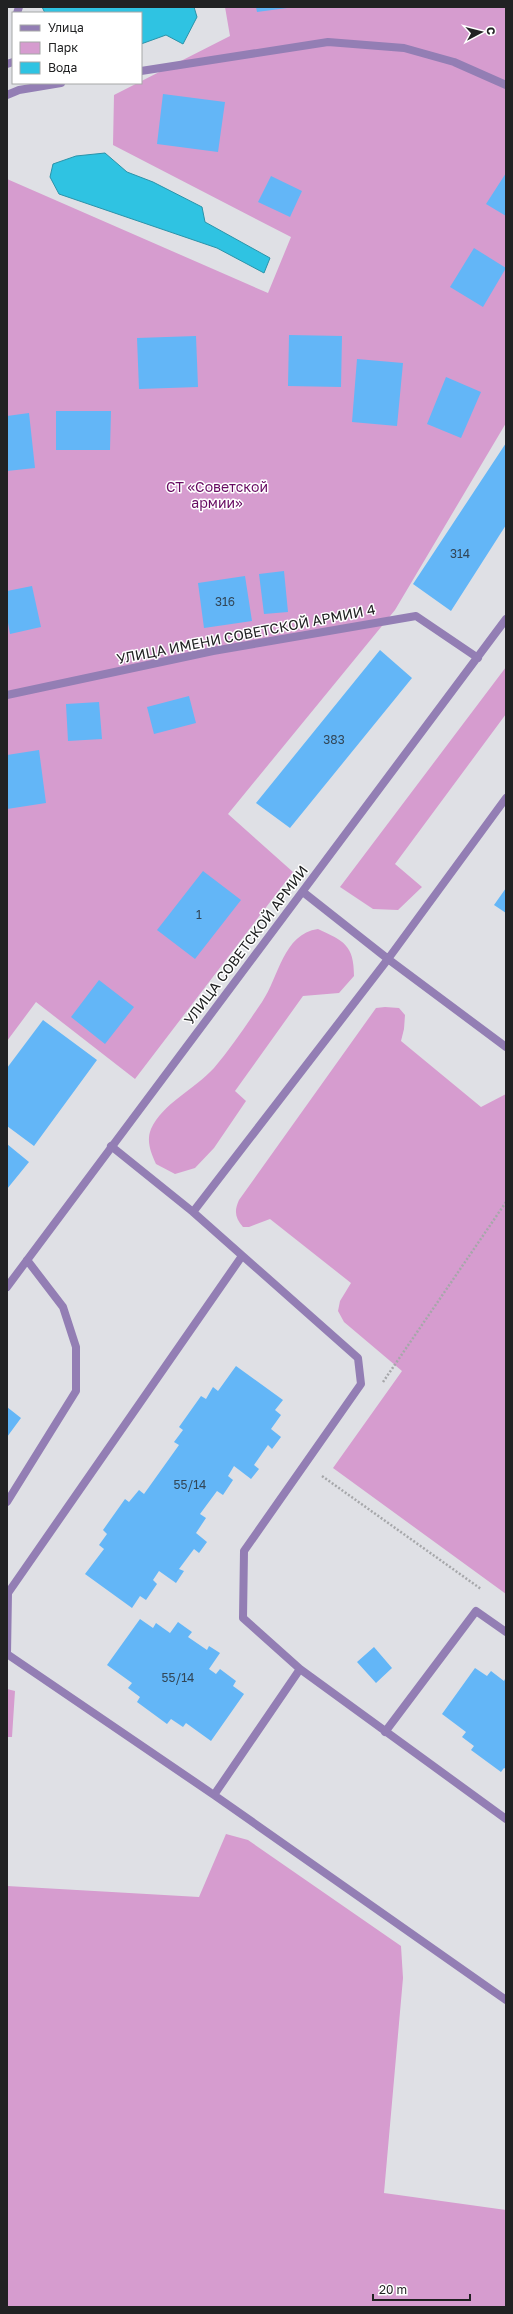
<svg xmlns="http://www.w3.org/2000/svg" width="513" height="2314" font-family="'Golos Text',sans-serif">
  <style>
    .green { fill: #d69ccf }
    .water { fill: #2fc3e2; stroke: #2b93a9 }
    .building { fill: #63b6f7 }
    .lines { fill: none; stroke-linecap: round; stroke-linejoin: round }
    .path { stroke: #a6a7aa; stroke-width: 2.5; stroke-dasharray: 2 2; stroke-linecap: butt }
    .service { stroke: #937eb4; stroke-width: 8 }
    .minor { stroke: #937eb4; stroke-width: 8 }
    .labels { text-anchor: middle; stroke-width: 3; stroke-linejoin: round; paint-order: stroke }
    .number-label { font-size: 12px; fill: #324758 }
    .park-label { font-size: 14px; fill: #670b62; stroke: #fff }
    .street-label { font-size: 14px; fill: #212223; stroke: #fff }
  </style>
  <rect width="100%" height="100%" fill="#dfe0e5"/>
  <path class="green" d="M225 7H506V423L395 610 228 814 293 872 135 1079 36 1002 7 1041V179L268 293 291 237 113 145 114 95 230 36Z
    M506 667V714L395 864 422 887 398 910 373 909 340 887Z
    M318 929C344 941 354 945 354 976L339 993 303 996 235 1091 246 1101 214 1148 195 1168 175 1174 156 1164C151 1153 146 1141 151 1129 163 1103 195 1089 214 1068 231 1048 247 1024 262 1002 279 977 283 934 318 929Z
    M385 1007 399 1008 405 1015 404 1029 401 1041 481 1107 506 1094V1594L333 1468 402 1371 344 1322 338 1311 340 1301 351 1283 270 1219 249 1227H243C235 1218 234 1211 239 1200L376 1008Z
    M7 1689 15 1691 12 1737H7Z
    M226 1834 248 1840 401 1946 403 1978 384 2193 506 2210V2307H7V1886L199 1897Z"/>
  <path class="water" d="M42 7H194L197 17 183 44 166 35 141 44V13H45Z
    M105 153 127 172 153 182 202 207 205 222 270 258 264 273 217 248 59 194 50 177 53 164 76 156Z"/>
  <path class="building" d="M256 7H287V8L257 12Z
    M163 94 225 102 218 152 157 144Z
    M506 173V216L486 204Z
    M271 176 302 191 290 217 258 202Z
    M474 248 506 268 483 307 450 287Z
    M289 335 342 336 341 387 288 386Z
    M196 336 198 387 139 389 137 338Z
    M357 359 403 363 397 426 352 422Z
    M446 377 481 392 461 438 427 424Z
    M56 411H111L110 450H56Z
    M29 413 35 468 7 471V416Z
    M506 443V525L451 611 413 584Z
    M284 571 288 612 264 614 259 574Z
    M245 576 252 621 204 628 198 583Z
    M32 586 41 627 10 634 7 617V591Z
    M380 650 412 678 290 828 256 803Z
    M189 696 196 723 154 734 147 707Z
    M99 702 102 739 68 741 66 704Z
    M39 750 46 803 7 809V755Z
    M203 871 241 900 195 959 157 930Z
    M506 888V913L494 905Z
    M99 980 134 1007 105 1044 71 1017Z
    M43 1020 97 1060 34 1146 7 1126V1068Z
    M7 1144 29 1162 7 1189Z
    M236 1366 283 1400 275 1410 281 1415 271 1429 281 1437 272 1449 268 1445 254 1465 259 1469 251 1479 234 1466 228 1476 233 1480 223 1495 217 1491 200 1514 206 1518 196 1533 207 1542 199 1553 194 1549 179 1569 184 1571 176 1583 159 1571 153 1580 157 1584 146 1600 140 1596 132 1608 85 1574 104 1549 99 1545 107 1534 103 1530 125 1499 129 1502 139 1490 144 1494 179 1445 174 1442 183 1430 179 1427 201 1396 206 1399 213 1387 218 1391Z
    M7 1407 21 1418 7 1437Z
    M140 1619 153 1628 156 1623 170 1633 178 1622 192 1632 188 1637 207 1650 209 1646 220 1653 209 1669 216 1674 220 1669 236 1681 233 1686 244 1694 211 1741 186 1723 183 1727 171 1719 167 1724 137 1702 140 1697 128 1688 132 1683 107 1665Z
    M374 1647 392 1668 376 1683 357 1662Z
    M475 1668 487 1676 491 1671 504 1681 506 1677V1769L504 1768 501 1772 471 1750 474 1746 462 1737 466 1732 442 1714Z"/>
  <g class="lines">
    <path class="path" d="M383 1382 506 1202
      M322 1476 481 1589"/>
    <path class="service" d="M17 13 19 7
      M7 64 13 62
      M303 892 388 959 506 1047
      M111 1146 193 1212 358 1358 361 1384 244 1551 243 1618 300 1669 506 1819
      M193 1212 388 959 506 798
      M242 1256 8 1593 7 1654 214 1795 506 2000
      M385 1732 476 1611 506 1632
      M214 1795 300 1669"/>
    <path class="minor" d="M141 71 328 42 404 48 454 62 506 85
      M7 95 19 90 61 83
      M7 695 213 651 416 616 478 658
      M7 1287 506 619
      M7 1502 76 1391V1347L63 1307 27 1260"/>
  </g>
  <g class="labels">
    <g class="number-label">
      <text x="460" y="558">314</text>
      <text x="225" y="606">316</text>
      <text x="334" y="744">383</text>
      <text x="199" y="919">1</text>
      <text x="190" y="1489">55/14</text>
      <text x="178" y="1682">55/14</text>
    </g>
    <g class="park-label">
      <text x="217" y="492">СТ «Советской<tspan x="217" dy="16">армии»</tspan></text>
    </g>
    <g class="street-label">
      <text transform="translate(246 634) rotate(-11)" y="5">УЛИЦА ИМЕНИ СОВЕТСКОЙ АРМИИ 4</text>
      <text transform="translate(246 945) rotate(-53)" y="5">УЛИЦА СОВЕТСКОЙ АРМИИ</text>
    </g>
  </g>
  <rect width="513" height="2314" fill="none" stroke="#212223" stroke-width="16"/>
  <rect x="12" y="12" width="130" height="72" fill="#ffffff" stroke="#a6a7a7"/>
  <rect x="20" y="25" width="20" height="6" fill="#937eb4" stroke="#a6a7a7"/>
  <text x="48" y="32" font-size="12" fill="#212223">Улица</text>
  <rect x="20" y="42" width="20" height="12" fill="#d69ccf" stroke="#a6a7a7"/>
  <text x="48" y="52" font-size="12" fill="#212223">Парк</text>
  <rect x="20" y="62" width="20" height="12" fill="#2fc3e2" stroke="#a6a7a7"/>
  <text x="48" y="72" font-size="12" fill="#212223">Вода</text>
  <g transform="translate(481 32) rotate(83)" stroke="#ffffff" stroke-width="3" paint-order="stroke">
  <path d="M0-3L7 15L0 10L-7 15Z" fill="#212223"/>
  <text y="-6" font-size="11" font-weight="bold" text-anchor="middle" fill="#212223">С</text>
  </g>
  <path d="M373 2294v6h97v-6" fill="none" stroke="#212223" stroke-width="2"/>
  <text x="379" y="2294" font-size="12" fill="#212223" stroke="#ffffff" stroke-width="3" paint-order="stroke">20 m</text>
</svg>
